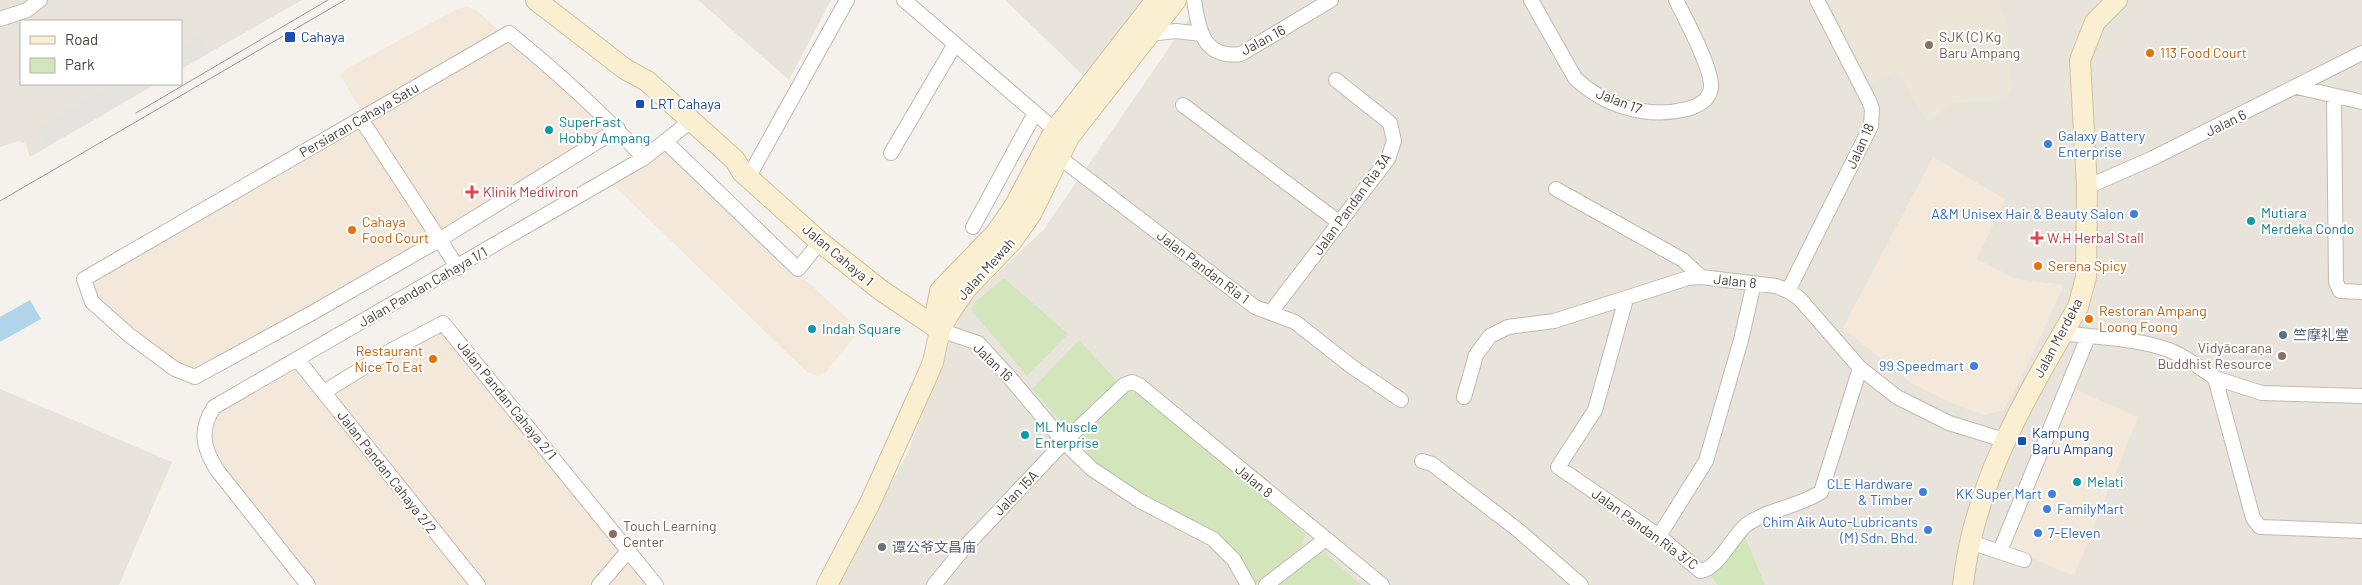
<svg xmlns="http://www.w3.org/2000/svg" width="2362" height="585" font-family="Barlow,'Noto Sans SC',sans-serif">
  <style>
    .residential { fill: #e8e4db }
    .commercial { fill: #f4e8db }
    .education { fill: #ece6d8 }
    .green { fill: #d3e5ba }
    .parking { fill: #e4e3e0 }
    .water { fill: #b0d5eb }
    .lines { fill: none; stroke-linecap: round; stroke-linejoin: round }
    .street-casing { stroke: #c0b9b0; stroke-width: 16 }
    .secondary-casing { stroke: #d0c2a1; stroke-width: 22 }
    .street { stroke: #fff; stroke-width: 14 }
    .secondary { stroke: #faefd1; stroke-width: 20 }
    .tram { stroke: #9a9a9a; stroke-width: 1 }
    .transit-dot { fill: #1a4fb4; stroke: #fff; stroke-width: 2 }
    .education-dot { fill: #8d6e63; stroke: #fff; stroke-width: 2 }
    .food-dot { fill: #e8710a; stroke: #fff; stroke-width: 2 }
    .culture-dot { fill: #0f9aa8; stroke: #fff; stroke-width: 2 }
    .shop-dot { fill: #3f7fe0; stroke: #fff; stroke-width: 2 }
    .health-dot { fill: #e0444e; stroke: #fff; stroke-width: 2 }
    .service-dot { fill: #5c6f8a; stroke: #fff; stroke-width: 2 }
    .worship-dot { fill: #6b7280; stroke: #fff; stroke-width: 2 }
    .labels { text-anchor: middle; stroke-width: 4; stroke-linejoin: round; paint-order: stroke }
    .transit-label { font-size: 14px; fill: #164399; stroke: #fff; text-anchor: start }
    .education-label { font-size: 14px; fill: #785e54; stroke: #fff; text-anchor: start }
    .street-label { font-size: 14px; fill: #49433b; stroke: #fff }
    .food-label { font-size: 14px; fill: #c56008; stroke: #fff; text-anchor: start }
    .culture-label { font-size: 14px; fill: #0d838f; stroke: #fff; text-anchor: start }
    .shop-label { font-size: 14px; fill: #366cbe; stroke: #fff; text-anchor: end }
    .health-label { font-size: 14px; fill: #be3a42; stroke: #fff; text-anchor: start }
    .service-label { font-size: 14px; fill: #4e5e75; stroke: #fff; text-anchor: start }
    .worship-label { font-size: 14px; fill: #5b616d; stroke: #fff; text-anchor: start }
  </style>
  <rect width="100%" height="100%" fill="#f5f2ed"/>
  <path class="residential" d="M0 0H302L181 69V21H21V84H156L30 157 26 144 19 141 0 147Z
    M698 0H831L789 80Z
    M1005 0H1147L1084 76Z
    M1202 0H2362V585H836L908 452 964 305 1044 229Z
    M0 389 172 462 119 585H0Z"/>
  <path class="commercial" d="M468 7 476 10 609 127 354 283 195 371 177 365 128 329 96 298 91 282 368 122 340 75 346 69 457 9Z
    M663 149 860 330 826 372 818 376 808 373 610 182Z
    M1933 157 2005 199 1977 259 2016 279 2064 285 2021 379 2003 410 1984 415 1949 402 1911 383 1843 328Z
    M441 328 647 585H317L213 453 210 439V420L217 411 295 366 323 400Z
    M2072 388 2138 417 2074 576 2007 548Z"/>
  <path class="education" d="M1827 0H1998L2006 18 2012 89 2005 100 1952 103 1928 122 1896 71 1872 83Z"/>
  <path class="green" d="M1004 278 1068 334 1027 376 972 311 974 303Z
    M1079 340 1118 382 1068 430 1032 389Z
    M1125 390 1143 395 1305 533 1303 545 1256 584 1236 550 1133 490 1090 459 1083 444 1082 434Z
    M1743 532 1765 585H1718L1710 575Z
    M1321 549 1361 585H1276Z"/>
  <path class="parking" d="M199 36 208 52 181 67V46Z
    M115 84H152L46 145 37 128Z"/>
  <path class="water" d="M30 300 41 319 0 342V317Z"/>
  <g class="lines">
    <g class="street-casing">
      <path id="street" d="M904 0 1055 130
        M1194 0C1199 30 1203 59 1241 54L1331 0
        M1531 0 1575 78C1604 106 1647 119 1687 109 1698 106 1709 101 1711 88 1713 70 1685 18 1676 0
        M0 19 27 10 40 0
        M1149 34 1176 31 1202 34
        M2297 87 2362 102
        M2334 96 2336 282 2340 291 2362 292
        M1183 105 1340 223
        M361 119 458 268
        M618 129 439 240 312 313 195 377 175 369 129 335 92 302 84 279 509 33C557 72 602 113 644 158
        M665 141 798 269 820 242
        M891 153 955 44
        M1059 157 1255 307 1295 322 1351 366 1401 400
        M748 178 847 0
        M2087 187 2151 159 2362 53
        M1556 189 1683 260 1701 277
        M973 227 1035 113
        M1788 291 1871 126 1872 109 1869 101 1817 0
        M1626 299 1595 410 1558 467 1659 536 1700 571C1717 570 1733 536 1746 525 1768 509 1798 507 1821 492L1860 368
        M1271 312 1388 159 1394 141 1390 123 1336 80
        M940 330 978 343 1010 378 1064 442 1092 469 1140 501 1213 539 1234 560 1248 585
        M2063 333C2098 338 2136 338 2169 350 2186 357 2201 368 2215 378L2253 518 2260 527 2362 531
        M297 359 478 585
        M2215 378 2262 393 2362 396
        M324 392 390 351 443 323 656 585
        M1464 397 1476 355 1490 336 1508 327 1554 321 1688 278 1701 277 1776 286 1788 291 1799 298 1860 368 1897 397 1949 423 2004 440
        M1422 461 1432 464 1518 530 1581 585
        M1659 536 1706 461 1741 340 1754 283
        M1970 542 2024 560
        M2000 551 2088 337
        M308 585 217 470C203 448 199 430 214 407L644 158 692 120
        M599 585 629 550
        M934 585 964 548 1064 442 1124 385 1132 382 1139 385 1382 585
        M1266 585 1326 539"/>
    </g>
    <g class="secondary-casing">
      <path id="secondary" d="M536 0 625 69 647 81 735 160 742 172 820 242 882 291 940 330
        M940 330 936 312 940 291 996 233 1014 207 1055 130 1156 0
        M827 585 870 503 924 383 933 362 940 330 950 312 966 289 1012 241 1031 214 1069 137 1176 0
        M1963 585C1974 482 2027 395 2078 307L2086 277 2087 187 2080 60 2095 22 2117 0"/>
    </g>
    <use href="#street" class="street"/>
    <use href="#secondary" class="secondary"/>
    <path class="tram" d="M136 113 328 0
      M0 201 345 0"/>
  </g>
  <g class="transit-dot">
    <rect x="284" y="31" width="12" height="12" rx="2.5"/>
    <rect x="635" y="99" width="10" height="10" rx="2.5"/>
    <rect x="2017" y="436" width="10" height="10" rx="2.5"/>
  </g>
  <g class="education-dot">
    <circle cx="1929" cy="45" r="5"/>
    <circle cx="2282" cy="356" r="5"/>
    <circle cx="613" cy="534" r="5"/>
  </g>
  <g class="food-dot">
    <circle cx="2150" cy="53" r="5"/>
    <circle cx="352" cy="230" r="5"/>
    <circle cx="2038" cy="266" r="5"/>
    <circle cx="2089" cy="319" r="5"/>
    <circle cx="433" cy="359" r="5"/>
  </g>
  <g class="culture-dot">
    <circle cx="549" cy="130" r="5"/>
    <circle cx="2251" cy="221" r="5"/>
    <circle cx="812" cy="329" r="5"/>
    <circle cx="1025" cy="435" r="5"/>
    <circle cx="2077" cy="482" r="5"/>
  </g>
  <g class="shop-dot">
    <circle cx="2048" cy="144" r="5"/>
    <circle cx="2134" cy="214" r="5"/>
    <circle cx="1974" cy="366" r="5"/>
    <circle cx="1923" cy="492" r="5"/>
    <circle cx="2052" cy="494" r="5"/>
    <circle cx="2047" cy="509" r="5"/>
    <circle cx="1928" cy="530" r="5"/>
    <circle cx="2038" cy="533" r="5"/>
  </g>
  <g class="health-dot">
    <path d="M469.5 184.5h5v5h5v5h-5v5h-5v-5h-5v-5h5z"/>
    <path d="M2034.5 230.5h5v5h5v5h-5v5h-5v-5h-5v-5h5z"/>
  </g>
  <circle class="service-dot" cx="2283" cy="335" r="5"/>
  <circle class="worship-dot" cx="882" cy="547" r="5"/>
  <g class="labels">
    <g class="transit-label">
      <text x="301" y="42">Cahaya</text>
      <text x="650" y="109">LRT Cahaya</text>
      <text x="2032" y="438">Kampung<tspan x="2032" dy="16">Baru Ampang</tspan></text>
    </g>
    <g class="education-label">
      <text x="1939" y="42">SJK (C) Kg<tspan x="1939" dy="16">Baru Ampang</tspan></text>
      <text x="2272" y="353" text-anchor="end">Vidyācaraṇa<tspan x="2272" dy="16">Buddhist Resource</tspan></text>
      <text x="623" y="531">Touch Learning<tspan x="623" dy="16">Center</tspan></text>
    </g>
    <g class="street-label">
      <text transform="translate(1263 40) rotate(-28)" y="5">Jalan 16</text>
      <text transform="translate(1619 101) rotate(21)" y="5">Jalan 17</text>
      <text transform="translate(359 120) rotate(-30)" y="5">Persiaran Cahaya Satu</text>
      <text transform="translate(2226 123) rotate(-26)" y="5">Jalan 6</text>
      <text transform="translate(1860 146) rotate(-66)" y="5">Jalan 18</text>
      <text transform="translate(1352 204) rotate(-54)" y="5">Jalan Pandan Ria 3A</text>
      <text transform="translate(838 255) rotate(40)" y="5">Jalan Cahaya 1</text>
      <text transform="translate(1203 267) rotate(37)" y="5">Jalan Pandan Ria 1</text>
      <text transform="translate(986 269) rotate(-48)" y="5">Jalan Mewah</text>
      <text transform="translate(1735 281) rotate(6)" y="5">Jalan 8</text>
      <text transform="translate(423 287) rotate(-30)" y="5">Jalan Pandan Cahaya 1/1</text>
      <text transform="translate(2058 338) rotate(-62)" y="5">Jalan Merdeka</text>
      <text transform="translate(993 362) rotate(44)" y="5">Jalan 16</text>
      <text transform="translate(507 400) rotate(51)" y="5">Jalan Pandan Cahaya 2/1</text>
      <text transform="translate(387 472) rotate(52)" y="5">Jalan Pandan Cahaya 2/2</text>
      <text transform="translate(1254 481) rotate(39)" y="5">Jalan 8</text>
      <text transform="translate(1016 493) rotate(-46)" y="5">Jalan 15A</text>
      <text transform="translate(1645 529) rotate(36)" y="5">Jalan Pandan Ria 3/C</text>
    </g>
    <g class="food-label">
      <text x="2160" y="58">113 Food Court</text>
      <text x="362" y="227">Cahaya<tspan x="362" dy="16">Food Court</tspan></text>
      <text x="2048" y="271">Serena Spicy</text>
      <text x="2099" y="316">Restoran Ampang<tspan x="2099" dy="16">Loong Foong</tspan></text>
      <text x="423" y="356" text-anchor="end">Restaurant<tspan x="423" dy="16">Nice To Eat</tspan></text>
    </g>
    <g class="culture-label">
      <text x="559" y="127">SuperFast<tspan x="559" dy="16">Hobby Ampang</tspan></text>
      <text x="2261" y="218">Mutiara<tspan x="2261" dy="16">Merdeka Condo</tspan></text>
      <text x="822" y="334">Indah Square</text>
      <text x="1035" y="432">ML Muscle<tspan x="1035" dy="16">Enterprise</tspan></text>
      <text x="2087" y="487">Melati</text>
    </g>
    <g class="shop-label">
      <text x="2058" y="141" text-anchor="start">Galaxy Battery<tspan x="2058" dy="16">Enterprise</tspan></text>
      <text x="2124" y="219">A&amp;M Unisex Hair &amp; Beauty Salon</text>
      <text x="1964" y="371">99 Speedmart</text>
      <text x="1913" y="489">CLE Hardware<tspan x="1913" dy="16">&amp; Timber</tspan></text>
      <text x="2042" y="499">KK Super Mart</text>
      <text x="2057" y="514" text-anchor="start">FamilyMart</text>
      <text x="1918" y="527">Chim Aik Auto-Lubricants<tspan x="1918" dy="16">(M) Sdn. Bhd.</tspan></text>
      <text x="2048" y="538" text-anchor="start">7-Eleven</text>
    </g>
    <g class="health-label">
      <text x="483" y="197">Klinik Mediviron</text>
      <text x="2047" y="243">W.H Herbal Stall</text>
    </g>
    <g class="service-label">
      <text x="2293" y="340">竺摩礼堂</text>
    </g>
    <g class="worship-label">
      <text x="892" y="552">谭公爷文昌庙</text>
    </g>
  </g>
  <rect x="20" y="20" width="162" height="65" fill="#ffffff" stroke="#b6b4b1"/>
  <rect x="30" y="36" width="25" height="8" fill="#faefd1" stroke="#b6b4b1"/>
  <text x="65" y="45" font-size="15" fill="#49433b">Road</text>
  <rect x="30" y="58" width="25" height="15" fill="#d3e5ba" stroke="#b6b4b1"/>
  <text x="65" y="70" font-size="15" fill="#49433b">Park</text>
</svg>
